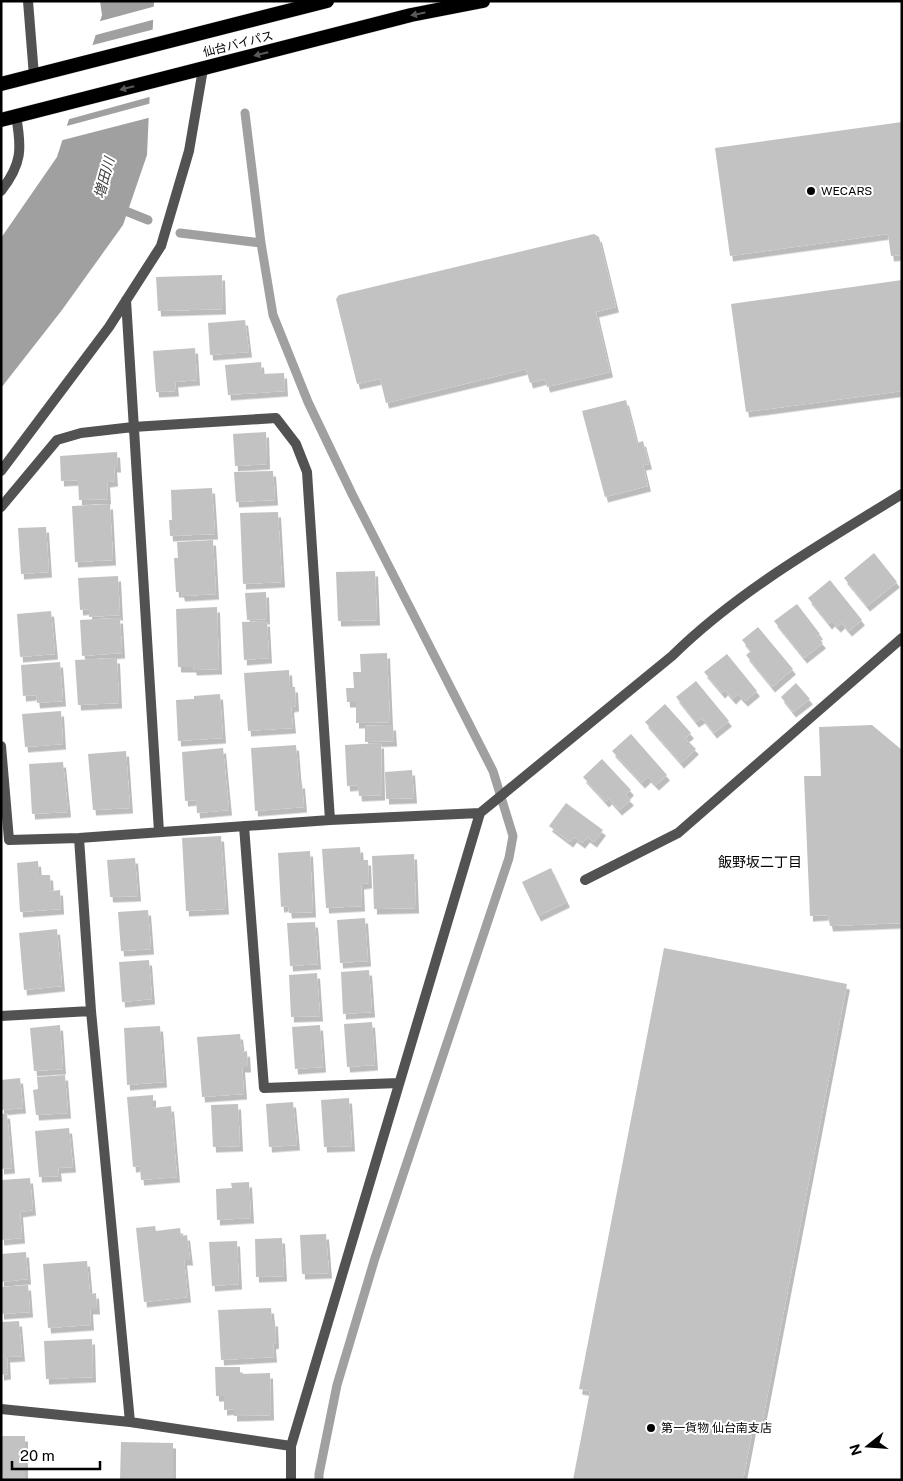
<svg xmlns="http://www.w3.org/2000/svg" width="903" height="1481" font-family="'Public Sans','Noto Sans JP',sans-serif">
  <style>
    .water { fill: #a0a0a0 }
    .pier { fill: #fff }
    .lines { fill: none; stroke-linecap: round; stroke-linejoin: round }
    .stream { stroke: #a0a0a0; stroke-width: 9 }
    .building { fill: #c2c2c2; filter: url(#shadow) }
    .trunk-casing { stroke: #dbdbdb; stroke-width: 15 }
    .minor { stroke: #525252; stroke-width: 10 }
    .trunk { stroke: #000; stroke-width: 14 }
    .oneway { fill: #595959 }
    .poi-dot { fill: #000; stroke: #fff; stroke-width: 2 }
    .labels { text-anchor: middle; stroke-width: 4; stroke-linejoin: round; paint-order: stroke }
    .street-label { font-size: 12px; fill: #000; stroke: #fff }
    .poi-label { font-size: 12px; fill: #000; stroke: #fff; text-anchor: start }
    .water-label { font-size: 14px; font-style: italic; fill: #414141; stroke: #fff }
    .neighbourhood-label { font-size: 14px; fill: #000; stroke: #fff }
  </style>
  <defs>
    <filter id="shadow"><feDropShadow dx="3" dy="5.5" stdDeviation="0" flood-color="#0004"/></filter>
  </defs>
  <rect width="100%" height="100%" fill="#fff"/>
  <path class="water" d="M100 1H154L147 155 123 225 62 310 1 388V238L57 157 102 15Z"/>
  <path class="pier" d="M156 6V19L92 36 97 22Z
    M155 29 153 96 66 120 89 46Z
    M152 103V117L59 141 63 127Z"/>
  <g class="lines">
    <path class="stream" d="M245 113 261 243
      M118 208 148 220
      M180 233 261 243 273 315 308 402 352 494 493 771 513 836 509 858 375 1258 337 1385 319 1474V1480"/>
  </g>
  <path class="building" d="M902 122V255L891 256 888 234 730 256 715 148Z
    M594 234 599 237 616 307 596 312 610 372 547 387 545 379 530 383 526 369 386 403 380 379 357 384 336 299 339 295Z
    M222 275 223 309 158 311 156 277Z
    M902 280V391L746 412 731 304Z
    M245 320 249 352 210 355 208 323Z
    M195 348 197 380 175 382 176 391 156 392 153 351Z
    M261 362 262 374 284 373 285 391 228 395 225 365Z
    M626 400 637 443 643 441 649 464 643 465 648 486 605 497 582 411Z
    M266 432 267 464 235 466 233 434Z
    M117 452 118 467H114L115 481 107 482 108 499 79 500 78 480 61 481 60 456Z
    M273 471 275 500 236 502 234 472Z
    M212 488 215 534 170 536 169 520H172L171 490Z
    M110 504 113 560 75 562 72 506Z
    M278 512 282 582 243 584 240 513Z
    M46 527 49 572 21 574 18 528Z
    M213 540 216 594 182 596 181 592H176L174 558H178L177 542Z
    M874 553 897 582 867 606 844 578Z
    M375 571 377 620 338 621 336 572Z
    M118 576 120 615 89 617V609L80 610 78 578Z
    M830 580 862 620 849 631 842 623 838 627 832 621 829 624 808 598Z
    M266 592 267 619 247 620 245 593Z
    M797 604 820 634 817 636 823 643 804 658 774 621Z
    M217 607 219 669 194 670 193 667H178L176 609Z
    M51 611 55 654 20 657 17 614Z
    M120 618 122 653 82 656 80 620Z
    M267 621 269 658 244 660 242 622Z
    M758 627 793 669 772 687 746 655 751 651 742 640Z
    M387 653 390 722 356 723V702H347L346 688H354L353 672H361L360 654Z
    M727 654 757 691 745 701 738 694 733 699 725 690 722 693 704 672Z
    M117 658 119 703 78 705 75 660Z
    M60 662 63 701 37 703 36 695 23 696 21 665Z
    M289 670 290 687H295L296 706 291 707 293 728 248 731 244 673Z
    M696 681 729 721 714 733 702 718 696 722 676 697Z
    M796 683 810 699 793 712 781 697Z
    M220 694 223 738 178 741 176 700 194 699V696Z
    M665 704 691 733 685 738 696 749 681 763 645 722Z
    M61 711 63 744 25 747 22 714Z
    M393 725 394 741 365 742V726Z
    M872 725 902 750V923L830 926 828 915 810 916 804 776H821L819 727Z
    M631 734 667 775 656 785 648 777 642 783 612 751Z
    M381 743 382 795 359 796 358 785 347 786 345 745Z
    M296 745 299 783H302L304 807 255 811 251 748Z
    M223 748 229 810 197 813 196 800 185 801 182 752Z
    M126 751 130 808 93 810 88 754Z
    M602 759 631 790 626 795 631 800 619 810 609 799 606 802 583 777Z
    M63 762 68 812 32 814 29 764Z
    M412 770 414 798 386 799 385 772Z
    M566 803 603 830 594 842 587 837 582 843 574 837 570 842 549 826Z
    M221 836 226 909 186 911 182 838Z
    M360 847 361 860H368L369 883 361 884 362 906 326 908 322 849Z
    M310 851 313 912 289 913 288 906 281 907 278 853Z
    M414 854 416 908 374 909 372 856Z
    M135 858 138 896 110 897 107 860Z
    M38 861 39 875H50L51 891 60 890 61 909 20 912 17 863Z
    M551 868 567 902 538 916 522 882Z
    M148 910 151 949 121 951 118 912Z
    M365 918 368 961 340 963 337 920Z
    M315 922 318 964 290 966 287 923Z
    M57 929 62 986 24 990 19 933Z
    M664 948 847 984 761 1429 753 1428 743 1480H573L590 1391 579 1389Z
    M149 960 152 999 122 1002 119 962Z
    M369 970 372 1012 343 1014 341 972Z
    M317 973 320 1016 291 1017 289 975Z
    M372 1022 375 1065 347 1067 344 1024Z
    M60 1025 63 1069 34 1071 30 1028Z
    M320 1025 323 1067 295 1069 292 1027Z
    M160 1026 164 1082 127 1085 124 1028Z
    M240 1034 242 1052 247 1051 248 1067H242L244 1094 202 1097 197 1037Z
    M65 1075 68 1113 36 1115 33 1090 38 1089 37 1077Z
    M20 1078 23 1108 1 1110V1080Z
    M153 1095V1108L171 1106 177 1177 141 1180 140 1166 133 1167 127 1097Z
    M349 1098 352 1146 324 1147 321 1100Z
    M293 1102 297 1145 269 1147 266 1104Z
    M238 1104 240 1146 213 1147 211 1105Z
    M7 1113 12 1168 1 1169V1114Z
    M69 1128 73 1167 58 1168 59 1176 39 1177 35 1131Z
    M30 1178 33 1210 20 1212 22 1238 1 1240V1180Z
    M249 1182 251 1218 217 1220 216 1189 232 1188 231 1183Z
    M155 1226 156 1231 180 1228 181 1236 187 1235 190 1260H184L188 1297 144 1302 136 1228Z
    M326 1234 329 1273 302 1274 300 1235Z
    M282 1238 284 1276 256 1277 255 1239Z
    M237 1241 239 1284 212 1286 209 1242Z
    M26 1252 28 1279 1 1282V1254Z
    M87 1261 90 1294 96 1293 97 1309H90L91 1325 48 1328 43 1264Z
    M28 1285 30 1312 1 1314V1287Z
    M271 1308 272 1321H275L276 1343 273 1344 274 1357 221 1360 218 1310Z
    M19 1321 22 1356 7 1357 8 1374 1 1375V1322Z
    M92 1339 93 1377 46 1379 44 1341Z
    M215 1367H240V1374L270 1373 271 1415 234 1416V1409L224 1410V1396H216Z
    M1 1436H25V1480H1Z
    M121 1442 173 1443V1480H120Z"/>
  <g class="lines">
    <g class="trunk-casing">
      <path id="trunk" d="M1 84 327 1
        M1 120 411 15 483 1"/>
    </g>
    <path class="minor" d="M28 1 34 76
      M1 191C22 164 22 149 16 116
      M126 300 159 832
      M1 471 109 327 161 246 189 151 203 69
      M1 507 57 440 81 433 133 427 276 418 296 444 307 472 330 820
      M1 746 9 840 79 838 330 820 480 813
      M244 826 264 1088 399 1083
      M79 838 91 1011 130 1422
      M585 880 678 833 902 638
      M1 1016 91 1011
      M1 1409 130 1422 291 1446
      M291 1480V1446L480 813 672 656C739 590 823 543 902 494"/>
    <use href="#trunk" class="trunk"/>
  </g>
  <defs><path id="oneway-solid" d="M-6-.8H1V-3.2L6.5 0L1 3.2V.8H-6Z" transform="scale(1.25)"/></defs>
  <g class="oneway">
    <use href="#oneway-solid" transform="translate(418 14) rotate(169)"/>
    <use href="#oneway-solid" transform="translate(261 54) rotate(166)"/>
    <use href="#oneway-solid" transform="translate(127 88) rotate(166)"/>
  </g>
  <g class="poi-dot">
    <circle cx="811" cy="191" r="5"/>
    <circle cx="651" cy="1428" r="5"/>
  </g>
  <g class="labels">
    <g class="street-label">
      <text transform="translate(238 44) rotate(-14)" y="4">仙台バイパス</text>
    </g>
    <g class="poi-label">
      <text x="821" y="195">WECARS</text>
      <text x="661" y="1432">第一貨物 仙台南支店</text>
    </g>
    <g class="water-label">
      <text transform="translate(104 178) rotate(-75)" y="5">増田川</text>
    </g>
    <g class="neighbourhood-label">
      <text x="760" y="867">飯野坂二丁目</text>
    </g>
  </g>
  <rect width="903" height="1481" fill="none" stroke="#000000" stroke-width="5"/>
  <g transform="translate(868 1446) rotate(253)" stroke="#ffffff" stroke-width="4" paint-order="stroke">
  <path d="M0-4L9 19L0 12L-9 19Z" fill="#000000"/>
  <text y="-8" font-size="14" font-weight="bold" text-anchor="middle" fill="#000000">N</text>
  </g>
  <path d="M12 1461v8h88v-8" fill="none" stroke="#000000" stroke-width="2.5"/>
  <text x="20" y="1461" font-size="15" fill="#000000" stroke="#ffffff" stroke-width="4" paint-order="stroke">20 m</text>
</svg>
